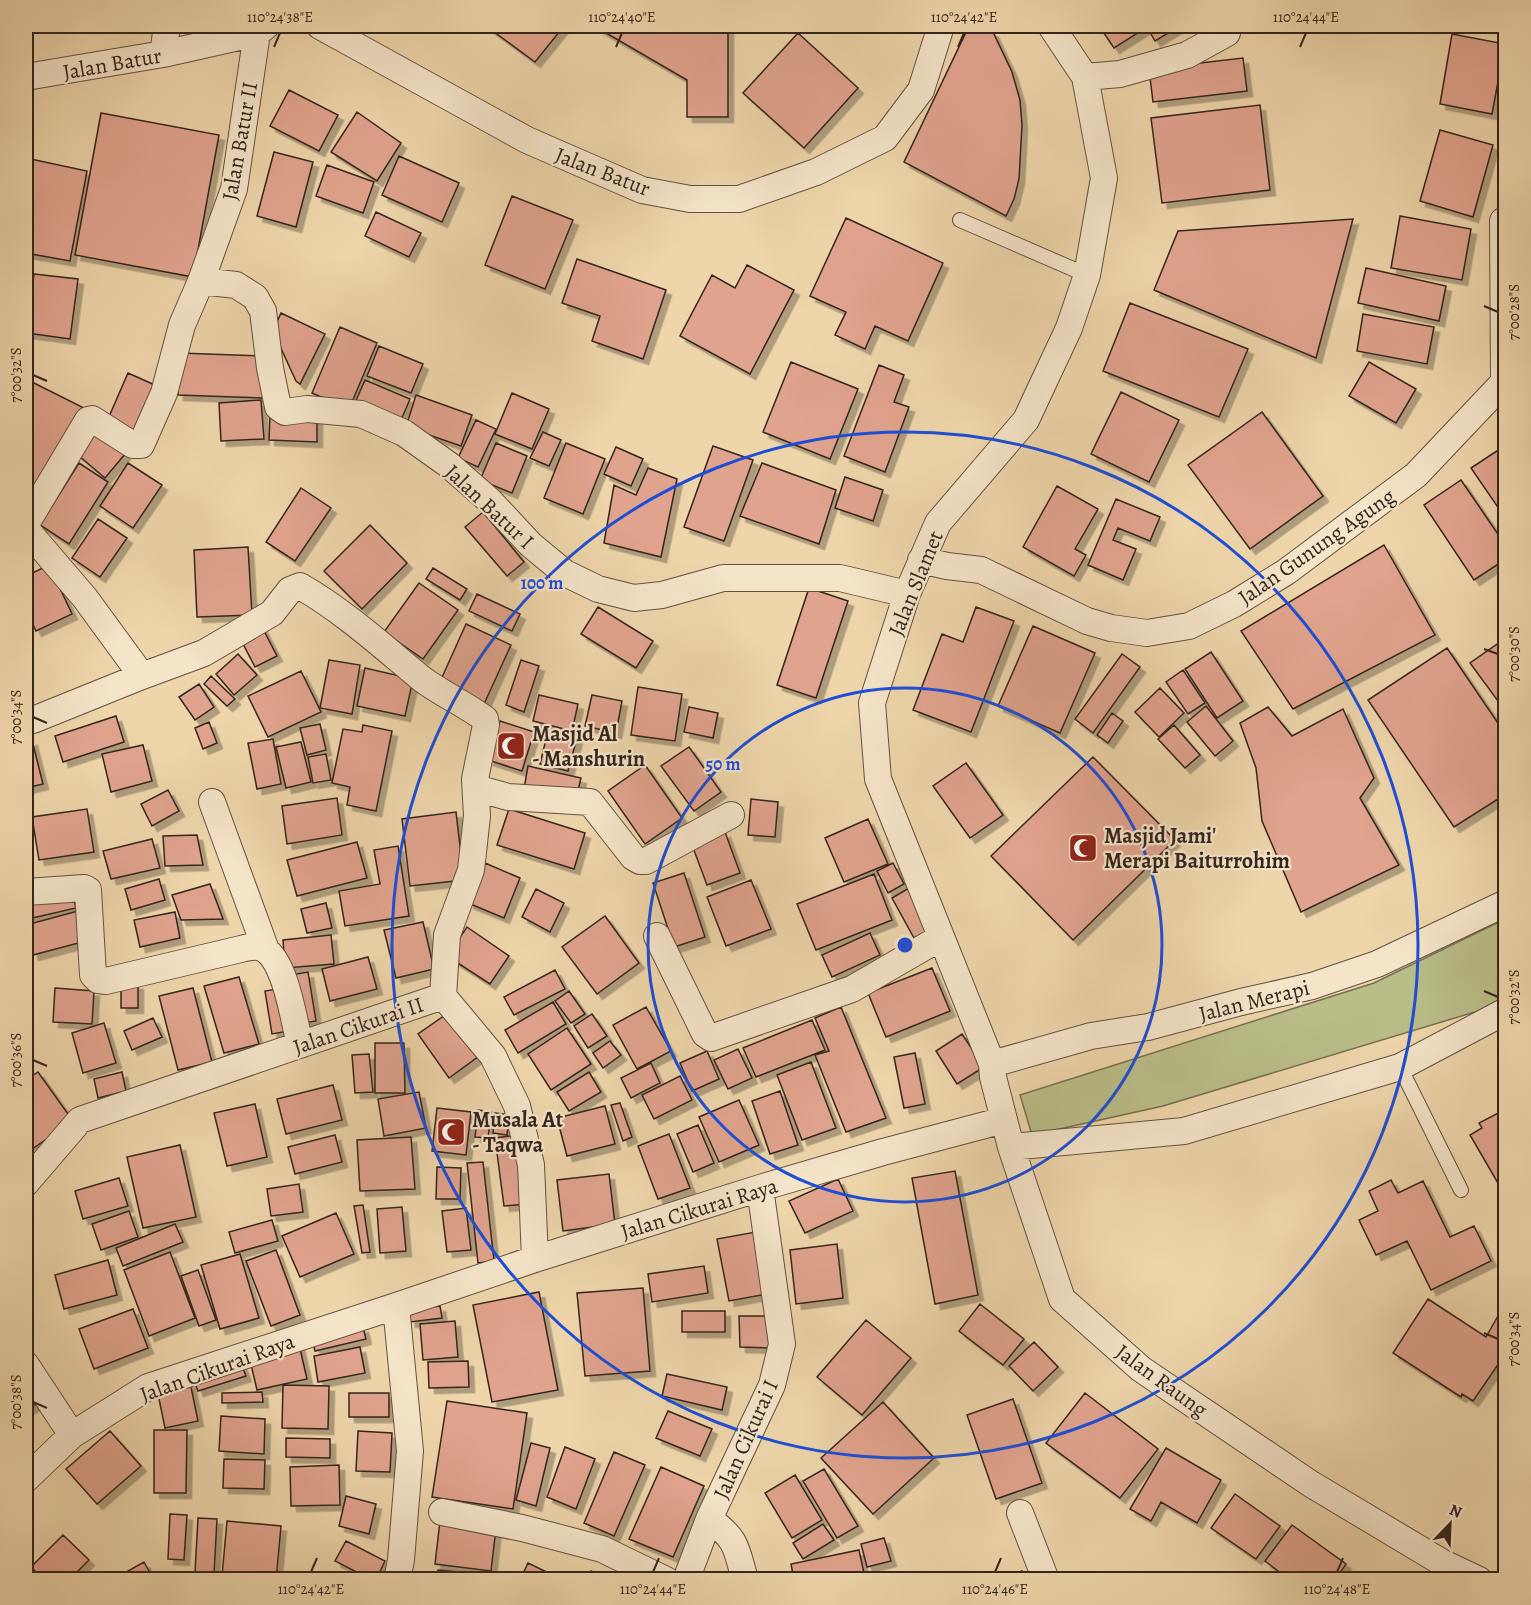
<svg xmlns="http://www.w3.org/2000/svg" width="1531" height="1605" font-family="Alegreya,serif">
  <style>
    .green { fill: #b9bd88; stroke: #767152; stroke-width: 1.5 }
    .building { fill: #e0a38d; stroke: #34251d; stroke-width: 1.5; filter: url(#shadow) }
    .lines { fill: none; stroke-linecap: round; stroke-linejoin: round }
    .service-casing { stroke: #625140; stroke-width: 16 }
    .minor-casing { stroke: #625140; stroke-width: 28 }
    .service { stroke: #f4e4c8; stroke-width: 14 }
    .minor { stroke: #f4e4c8; stroke-width: 26 }
    .ticks { fill: none; stroke: #34251d; stroke-width: 2 }
    .ring { fill: none; stroke: #1d4ed8; stroke-width: 3 }
    .labels { text-anchor: middle; stroke-width: 4.5; stroke-linejoin: round; paint-order: stroke }
    .street-label { font-size: 22px; fill: #34251d; stroke: #f4e4c8 }
    .poi-label { font-size: 22px; font-weight: bold; fill: #34251d; stroke: #f4e4c8; text-anchor: start }
    .centre { fill: #1d4ed8; stroke: #f4e4c8; stroke-width: 3 }
    .ring-label { font-size: 18px; text-anchor: middle; font-weight: bold; fill: #1d4ed8; stroke: #f4e4c8; stroke-width: 4.5; stroke-linejoin: round; paint-order: stroke }
    .neatline { fill: none; stroke: #34251d; stroke-width: 2 }
    .ticks-label { font-size: 15px; text-anchor: middle; fill: #34251d }
  </style>
  <defs>
    <filter id="shadow"><feDropShadow dx="5.5" dy="5.5" stdDeviation="0" flood-color="#0004"/></filter>
  </defs>
  <rect width="100%" height="100%" fill="#eed5aa"/>
  <filter id="stains"><feTurbulence type="fractalNoise" baseFrequency=".00333" numOctaves="4"/><feColorMatrix values="0 0 0 0 .2 0 0 0 0 .09 0 0 0 0 .02 0 0 0 .5 -.17"/></filter>
  <radialGradient id="worn" r=".72"><stop offset=".6" stop-color="#630" stop-opacity="0"/><stop offset="1" stop-color="#630" stop-opacity=".3"/></radialGradient>
  <path class="green" d="M1505 919V997L1488 1008 1163 1106 1032 1135 1020 1095 1374 983Z"/>
  <path class="building" d="M486 26H564L535 62Z
    M594 26H728V117H687V80Z
    M969 26 993 32 1012 72 1020 100 1022 125 1019 179 1014 199 1006 216 904 162Z
    M1099 26H1180L1155 41 1147 27 1114 48Z
    M798 33 858 88 804 148 743 93Z
    M1452 34 1505 44 1492 114 1440 104Z
    M1243 58 1247 91 1153 102 1149 69Z
    M289 90 338 115 319 151 270 126Z
    M1260 105 1270 190 1162 203 1151 118Z
    M357 112 401 143 377 181 331 152Z
    M101 113 219 135 193 277 75 255Z
    M1440 130 1493 145 1473 217 1420 201Z
    M274 152 313 162 296 227 257 216Z
    M399 156 459 183 442 222 382 195Z
    M26 158 87 171 70 261 26 253Z
    M327 165 374 182 363 213 316 196Z
    M512 196 573 220 545 289 485 265Z
    M376 212 421 233 409 257 365 236Z
    M1400 216 1471 229 1462 280 1391 268Z
    M846 218 943 263 908 341 875 326 865 349 835 335 846 312 810 296Z
    M1353 219 1316 358 1154 290 1178 231Z
    M577 259 666 290 643 359 592 341 600 316 562 303Z
    M747 265 794 290 750 374 680 336 712 275 735 288Z
    M1366 268 1446 286 1439 321 1358 303Z
    M34 274 78 279 70 339 27 333Z
    M1130 303 1248 349 1219 417 1103 371Z
    M281 313 325 334 300 384 296 381 273 331Z
    M1363 314 1434 327 1427 364 1357 351Z
    M340 327 377 343 349 409 312 393Z
    M379 346 423 364 411 393 367 376Z
    M179 353 265 356 264 398 178 395Z
    M791 362 858 389 830 459 763 432Z
    M1369 362 1416 389 1396 423 1349 396Z
    M879 365 904 375 894 402 909 407 885 472 844 456Z
    M128 373 157 386 136 433 108 419Z
    M26 379 84 408 40 495 26 488Z
    M365 380 410 399 399 425 354 405Z
    M1121 392 1179 420 1149 482 1091 454Z
    M512 393 549 409 532 449 495 434Z
    M416 395 472 415 461 446 406 427Z
    M261 400 264 439 221 441 219 403Z
    M1262 412 1323 496 1250 549 1188 465Z
    M270 415 317 416V442L269 440Z
    M476 420 496 429 478 467 458 458Z
    M92 426 125 454 105 478 72 450Z
    M543 432 561 440 549 466 530 458Z
    M496 443 527 456 512 493 480 480Z
    M566 443 605 459 583 514 544 498Z
    M1506 445V519L1471 468Z
    M713 446 753 460 724 541 684 527Z
    M616 447 643 459 631 486 604 474Z
    M79 463 108 482 69 544 40 525Z
    M128 463 162 485 133 528 100 506Z
    M762 463 836 490 819 544 740 516Z
    M648 468 677 479 661 557 604 543 614 485 636 495Z
    M845 477 883 490 873 521 835 508Z
    M1461 480 1506 546V559L1474 580 1424 505Z
    M1057 486 1098 509 1075 549 1086 555 1074 576 1023 547Z
    M301 488 331 508 295 561 266 542Z
    M1116 499 1160 517 1150 541 1118 528 1113 540 1136 549 1123 580 1088 565Z
    M483 512 524 562 507 576 465 527Z
    M98 519 127 538 100 577 72 558Z
    M370 525 407 563 362 609 324 571Z
    M1384 545 1435 635 1293 709 1241 631Z
    M248 547 252 615 197 617 194 550Z
    M49 565 72 614 36 631 26 609V576Z
    M433 568 467 589 460 600 426 579Z
    M419 583 458 610 423 659 384 632Z
    M809 588 848 601 816 698 777 685Z
    M477 594 520 614 512 631 469 611Z
    M598 607 653 641 636 668 581 634Z
    M976 607 1014 621 971 732 913 710 942 634 963 642Z
    M466 624 511 645 484 704 439 684Z
    M261 625 277 656 255 667 239 636Z
    M1033 626 1095 653 1060 733 998 706Z
    M1506 638V712L1470 663Z
    M1447 648 1506 735V794L1454 827 1368 700Z
    M1211 652 1243 701 1217 718 1185 669Z
    M238 654 257 675 234 695 216 674Z
    M1122 654 1140 667 1093 733 1075 719Z
    M329 660 360 665 352 714 320 708Z
    M521 660 539 666 524 712 506 705Z
    M365 668 413 679 405 716 357 706Z
    M1183 670 1205 703 1188 714 1166 682Z
    M301 671 321 712 268 737 248 696Z
    M211 676 235 699 227 706 204 684Z
    M199 684 214 707 195 720 179 697Z
    M638 687 682 694 675 741 631 735Z
    M1160 688 1184 713 1159 737 1135 712Z
    M539 695 578 704 572 731 533 721Z
    M592 695 622 701 616 733 585 726Z
    M1206 706 1233 741 1215 756 1187 722Z
    M689 707 718 713 713 738 684 732Z
    M1268 707 1292 736 1343 709 1374 778 1360 798 1399 865 1301 912 1262 821 1256 768 1240 723Z
    M1112 713 1123 721 1108 743 1097 735Z
    M116 716 124 742 63 762 55 736Z
    M500 721 534 732 522 771 488 760Z
    M209 722 217 743 203 749 195 728Z
    M320 724 326 750 307 755 300 728Z
    M363 725 392 731 376 811 347 805 350 787 332 783 343 729 362 732Z
    M1174 725 1200 755 1185 768 1158 739Z
    M548 731 577 738 568 771 540 764Z
    M273 739 281 784 257 789 248 743Z
    M32 740 43 784 26 788V742Z
    M301 742 311 782 286 788 276 747Z
    M143 745 152 781 111 792 102 754Z
    M689 747 721 792 694 811 661 766Z
    M326 754 331 780 313 783 308 757Z
    M1093 757 1175 840 1073 940 991 856Z
    M966 763 1003 815 970 838 933 786Z
    M645 765 682 818 645 844 608 791Z
    M528 766 581 778 576 799 524 789Z
    M168 790 179 811 152 826 141 804Z
    M337 798 342 835 287 844 282 806Z
    M751 799 778 802 775 837 748 835Z
    M87 809 94 852 39 860 32 817Z
    M509 809 585 833 574 869 497 845Z
    M456 812 464 880 410 886 402 819Z
    M868 819 888 864 844 882 825 838Z
    M725 832 740 873 707 885 692 845Z
    M197 835 203 865 165 866 163 836Z
    M152 839 160 868 111 879 103 851Z
    M357 842 367 878 297 896 287 860Z
    M398 846 409 916 345 926 339 891 380 884 374 850Z
    M485 863 520 878 504 918 468 903Z
    M893 863 904 884 888 893 877 871Z
    M684 873 705 937 674 947 653 883Z
    M874 874 892 920 816 950 797 904Z
    M159 879 165 900 131 910 125 889Z
    M751 880 771 929 726 946 707 897Z
    M210 884 223 919 181 920 172 895Z
    M909 888 931 929 914 938 892 898Z
    M536 889 564 903 550 932 522 917Z
    M72 891 76 908 28 919 26 902Z
    M326 903 332 928 307 933 301 909Z
    M78 911 86 941 33 955 26 925Z
    M175 912 180 938 140 947 134 920Z
    M605 916 639 963 597 994 562 947Z
    M423 922 434 969 396 978 384 930Z
    M467 927 509 956 490 984 447 956Z
    M870 933 880 955 832 977 822 955Z
    M331 935 334 964 285 968 283 940Z
    M368 957 377 989 330 1001 322 969Z
    M932 968 950 1011 886 1037 868 993Z
    M555 970 565 989 514 1015 504 997Z
    M308 972 316 1021 299 1024 291 975Z
    M239 977 259 1044 224 1053 204 986Z
    M121 984H138V1008H121Z
    M55 988 94 991 92 1024 53 1022Z
    M193 988 212 1062 178 1070 159 996Z
    M283 988 289 1031 272 1034 265 991Z
    M569 991 585 1014 571 1023 555 1001Z
    M553 1002 566 1024 518 1053 505 1030Z
    M646 1007 671 1051 637 1069 613 1025Z
    M841 1007 886 1118 846 1132 815 1055 829 1051 815 1018Z
    M448 1013 479 1056 449 1078 418 1034Z
    M592 1014 607 1036 588 1048 574 1026Z
    M153 1018 162 1037 132 1050 124 1031Z
    M812 1020 825 1050 756 1077 743 1048Z
    M104 1023 116 1063 83 1073 72 1033Z
    M567 1028 591 1064 551 1090 528 1054Z
    M962 1034 984 1067 957 1084 936 1051Z
    M610 1041 621 1055 603 1068 593 1053Z
    M375 1043H404L405 1093H375Z
    M738 1049 752 1078 728 1089 714 1060Z
    M707 1051 719 1079 692 1091 680 1063Z
    M915 1053 925 1104 904 1108 894 1057Z
    M369 1054 373 1092 355 1093 352 1055Z
    M811 1062 836 1128 802 1140 777 1075Z
    M651 1063 660 1083 631 1098 621 1078Z
    M38 1072 73 1121 32 1149 26 1139V1080Z
    M122 1072 126 1091 98 1098 94 1079Z
    M589 1072 601 1092 569 1111 557 1092Z
    M680 1076 692 1100 654 1119 642 1095Z
    M333 1085 342 1120 286 1134 277 1099Z
    M780 1091 798 1145 770 1154 752 1101Z
    M419 1092 426 1128 384 1136 378 1099Z
    M739 1100 759 1145 719 1162 699 1117Z
    M620 1103 632 1137 623 1141 611 1105Z
    M255 1104 267 1157 227 1166 214 1113Z
    M605 1106 615 1144 567 1156 557 1118Z
    M437 1108 471 1112 466 1155 432 1151Z
    M1506 1109V1197L1470 1135 1482 1128 1479 1123Z
    M478 1110 491 1112 488 1138 475 1137Z
    M495 1113 509 1115 507 1135 493 1133Z
    M698 1125 714 1163 693 1172 677 1134Z
    M669 1134 690 1188 658 1199 638 1146Z
    M335 1135 342 1162 295 1174 288 1147Z
    M518 1135 527 1204 504 1206 495 1138Z
    M411 1137 415 1189 360 1191 357 1140Z
    M180 1145 196 1217 143 1228 127 1157Z
    M483 1162 494 1261 478 1263 467 1163Z
    M437 1167 461 1168 460 1199H436Z
    M955 1171 978 1295 935 1304 912 1178Z
    M609 1174 615 1224 563 1231 557 1180Z
    M119 1178 128 1206 83 1219 75 1191Z
    M838 1179 853 1211 805 1233 789 1201Z
    M1391 1180 1398 1193 1423 1181 1450 1237 1474 1226 1491 1261 1431 1290 1407 1241 1376 1255 1359 1220 1378 1211 1369 1191Z
    M299 1184 303 1212 271 1216 267 1189Z
    M363 1205 370 1252 362 1253 354 1206Z
    M402 1207 406 1251 380 1253 377 1209Z
    M466 1208 471 1250 447 1252 442 1211Z
    M129 1211 138 1237 101 1250 92 1224Z
    M336 1213 354 1254 300 1277 282 1236Z
    M272 1220 278 1241 235 1253 229 1232Z
    M175 1224 183 1242 123 1266 116 1248Z
    M761 1231 772 1293 729 1301 717 1239Z
    M837 1244 843 1298 796 1304 790 1250Z
    M276 1250 300 1315 271 1326 246 1261Z
    M170 1252 195 1318 149 1336 124 1270Z
    M240 1254 259 1318 220 1329 201 1265Z
    M108 1260 117 1295 64 1309 55 1275Z
    M704 1266 708 1293 652 1302 648 1274Z
    M198 1270 216 1320 199 1326 181 1276Z
    M643 1288 650 1371 585 1376 577 1293Z
    M539 1292 558 1390 492 1402 473 1305Z
    M1428 1299 1486 1337 1498 1316 1506 1321V1353L1473 1401 1462 1394 1461 1397 1393 1353Z
    M980 1304 1024 1339 1003 1365 959 1331Z
    M440 1306 442 1318 410 1322 409 1310Z
    M133 1309 148 1348 94 1369 79 1329Z
    M682 1311H725V1332H682Z
    M739 1316H768L769 1348 740 1347Z
    M866 1320 911 1358 862 1415 817 1377Z
    M455 1321 458 1357 423 1360 420 1324Z
    M363 1327 366 1339 315 1351 312 1338Z
    M1034 1342 1058 1367 1033 1391 1009 1366Z
    M299 1344 307 1379 257 1390 249 1356Z
    M360 1347 365 1373 318 1382 314 1356Z
    M468 1361 469 1387 429 1388 428 1362Z
    M241 1363 246 1376 198 1391 193 1378Z
    M667 1374 727 1387 722 1410 662 1396Z
    M26 1377 40 1402 26 1410Z
    M190 1382 198 1421 165 1428 157 1389Z
    M283 1385 329 1386 328 1429 282 1428Z
    M262 1392 263 1402 222 1403V1393Z
    M349 1393H389V1417H349Z
    M1085 1393 1158 1449 1120 1498 1046 1443Z
    M1013 1399 1042 1483 996 1499 967 1415Z
    M447 1401 527 1413 513 1509 432 1497Z
    M883 1402 934 1458 873 1514 821 1458Z
    M668 1411 712 1429 700 1456 656 1438Z
    M221 1416 265 1419 264 1454 219 1451Z
    M154 1430H187L186 1493H154Z
    M110 1431 141 1466 97 1504 66 1469Z
    M358 1431 392 1433 390 1472 356 1471Z
    M286 1438 330 1439V1458L286 1457Z
    M531 1443 550 1448 536 1506 516 1500Z
    M565 1447 595 1459 576 1509 547 1497Z
    M1166 1448 1221 1480 1197 1523 1161 1502 1151 1521 1130 1509Z
    M614 1452 645 1465 614 1536 584 1523Z
    M224 1459 265 1460 264 1489 223 1488Z
    M339 1465 340 1505 291 1506 290 1467Z
    M661 1467 704 1486 673 1557 629 1539Z
    M824 1469 858 1526 837 1538 803 1481Z
    M795 1475 822 1520 792 1538 765 1493Z
    M1235 1494 1280 1526 1256 1559 1211 1528Z
    M346 1496 376 1504 369 1534 339 1526Z
    M170 1514 187 1515 184 1560 168 1559Z
    M198 1518 217 1519 214 1574 195 1572Z
    M227 1521 281 1526 276 1580 222 1576Z
    M440 1521 496 1528 491 1571 435 1564Z
    M823 1524 834 1540 803 1559 793 1543Z
    M1292 1525 1346 1564 1335 1580H1290L1265 1561Z
    M63 1535 89 1560 69 1580H44L31 1567Z
    M884 1538 891 1561 867 1567 861 1544Z
    M346 1541 385 1561 376 1580H372L335 1561Z
    M859 1550 865 1578 794 1580 791 1564Z
    M144 1562 154 1580H112Z
    M528 1563 563 1580H520Z
    M438 1570 480 1574 479 1580H437Z
    M591 1571 609 1580H586Z
    M1022 1571 1025 1580H996Z"/>
  <g class="lines">
    <g class="service-casing">
      <path id="service" d="M960 220 1087 275
        M1400 1067 1461 1190"/>
    </g>
    <g class="minor-casing">
      <path id="minor" d="M320 26 527 140 642 190 690 199H739L816 172 885 138 921 90 941 26
        M1051 26 1085 77 1104 178 1087 275 1069 328 1026 420 938 523 907 594 872 703 878 779 992 1064 993 1077 1011 1147 1062 1299 1141 1369 1311 1484 1443 1563 1479 1580
        M163 54 167 26
        M26 77 163 54 257 33 266 26
        M1085 77 1120 74 1187 55 1227 33 1228 26
        M1503 221 1504 382
        M201 281 236 285 255 297 263 311 270 368 278 407 285 412 307 409 361 414 404 433 449 465 490 501 531 545 565 573 598 589 634 598 662 595 723 578H840L907 594
        M26 524 88 420 92 419 133 445H141L164 393 182 325 201 281 234 189 257 33
        M26 529 85 598 142 676 204 653 272 613 290 590 300 586C345 612 382 646 422 679 442 694 465 704 485 719L486 725 475 779 477 816 471 870 447 935 443 996
        M921 560 947 566 981 570 1087 621 1111 628 1147 633 1189 626 1234 604 1286 572 1416 475 1506 380
        M33 720 142 676
        M476 788 508 797 590 802 633 857 640 861H646L731 815
        M212 802 266 950
        M26 892 84 888 88 890 93 975 98 980 106 981 241 949C249 947 257 945 264 949 286 962 294 1021 300 1045
        M657 936 705 1034 711 1038 852 989 940 938
        M992 1064 1091 1036 1148 1027 1241 1002 1312 986 1377 964 1506 903
        M1011 1147 1184 1131 1400 1067 1506 1011
        M26 1183 80 1120 443 996 493 1056 517 1106 531 1165 535 1259
        M396 1306 410 1451 401 1560 397 1580
        M26 1365 72 1435
        M26 1479 72 1435 148 1387 396 1306 535 1259 760 1188 883 1152 1004 1120
        M442 1512 522 1528 602 1549 666 1580
        M1020 1513 1046 1580
        M709 1519C737 1539 736 1547 745 1580
        M686 1580 709 1519 772 1385 782 1344 760 1188"/>
    </g>
    <use href="#service" class="service"/>
    <use href="#minor" class="minor"/>
  </g>
  <path class="ticks" d="M274 47 280 33M616 47 622 33M958 47 964 33M1300 47 1306 33M1484 306 1498 312M33 375 47 381M1484 649 1498 654M33 717 47 723M1484 991 1498 997M33 1060 47 1066M1484 1333 1498 1339M33 1402 47 1408M311 1572 317 1558M653 1572 659 1558M995 1572 1001 1558M1337 1572 1343 1558"/>
  <g class="ring">
    <circle cx="905" cy="945" r="257"/>
    <circle cx="905" cy="945" r="513"/>
  </g>
  <defs>
    <g id="mosque-square" transform="scale(1.5)"><rect x="-9" y="-9" width="18" height="18" rx="4" fill="#8f2418" stroke="#f4e4c8"/><path d="M3.5-4.9A6 6 0 1 0 3.5 4.9A5 5 0 1 1 3.5-4.9Z" fill="#fff"/></g>
  </defs>
  <g fill-rule="evenodd">
    <use href="#mosque-square" x="511" y="746"/>
    <use href="#mosque-square" x="1083" y="848"/>
    <use href="#mosque-square" x="451" y="1132"/>
  </g>
  <g class="labels">
    <g class="street-label">
      <text transform="translate(112 63) rotate(-10)" y="8">Jalan Batur</text>
      <text transform="translate(239 141) rotate(-80)" y="8">Jalan Batur II</text>
      <text transform="translate(603 171) rotate(21)" y="8">Jalan Batur</text>
      <text transform="translate(490 506) rotate(43)" y="8">Jalan Batur I</text>
      <text transform="translate(1316 546) rotate(-35)" y="8">Jalan Gunung Agung</text>
      <text transform="translate(915 583) rotate(-68)" y="8">Jalan Slamet</text>
      <text transform="translate(1254 1000) rotate(-14)" y="8">Jalan Merapi</text>
      <text transform="translate(358 1025) rotate(-19)" y="8">Jalan Cikurai II</text>
      <text transform="translate(699 1208) rotate(-17)" y="8">Jalan Cikurai Raya</text>
      <text transform="translate(217 1367) rotate(-20)" y="8">Jalan Cikurai Raya</text>
      <text transform="translate(1162 1380) rotate(36)" y="8">Jalan Raung</text>
      <text transform="translate(745 1439) rotate(-66)" y="8">Jalan Cikurai I</text>
    </g>
    <g class="poi-label">
      <text x="532" y="741">Masjid Al<tspan x="532" dy="25">- Manshurin</tspan></text>
      <text x="1104" y="843">Masjid Jami'<tspan x="1104" dy="25">Merapi Baiturrohim</tspan></text>
      <text x="472" y="1127">Musala At<tspan x="472" dy="25">- Taqwa</tspan></text>
    </g>
  </g>
  <circle cx="905" cy="945" r="9" class="centre"/>
  <g class="ring-label">
    <text x="542" y="589">100 m</text>
    <text x="723" y="770">50 m</text>
  </g>
  <rect width="1531" height="1605" fill="none" stroke="#eed5aa" stroke-width="66"/>
  <g transform="translate(1450 1524) rotate(23)" stroke="#f4e4c8" stroke-width="4.5" paint-order="stroke">
  <path d="M0-4.5L10 22L0 15L-10 22Z" fill="#34251d"/>
  <text y="-9" font-size="16" font-weight="bold" text-anchor="middle" fill="#34251d">N</text>
  </g>
  <rect x="33" y="33" width="1465" height="1539" class="neatline"/>
  <g class="ticks-label">
    <text x="280" y="22">110°24'38"E</text>
    <text x="622" y="22">110°24'40"E</text>
    <text x="964" y="22">110°24'42"E</text>
    <text x="1306" y="22">110°24'44"E</text>
    <text transform="translate(1514 312) rotate(-90)" y="5">7°00'28"S</text>
    <text transform="translate(16 375) rotate(-90)" y="5">7°00'32"S</text>
    <text transform="translate(1514 654) rotate(-90)" y="5">7°00'30"S</text>
    <text transform="translate(16 717) rotate(-90)" y="5">7°00'34"S</text>
    <text transform="translate(1514 997) rotate(-90)" y="5">7°00'32"S</text>
    <text transform="translate(16 1060) rotate(-90)" y="5">7°00'36"S</text>
    <text transform="translate(1514 1339) rotate(-90)" y="5">7°00'34"S</text>
    <text transform="translate(16 1402) rotate(-90)" y="5">7°00'38"S</text>
    <text x="311" y="1594">110°24'42"E</text>
    <text x="653" y="1594">110°24'44"E</text>
    <text x="995" y="1594">110°24'46"E</text>
    <text x="1337" y="1594">110°24'48"E</text>
  </g>
  <rect width="100%" height="100%" filter="url(#stains)"/>
  <rect width="100%" height="100%" fill="url(#worn)"/>
</svg>
